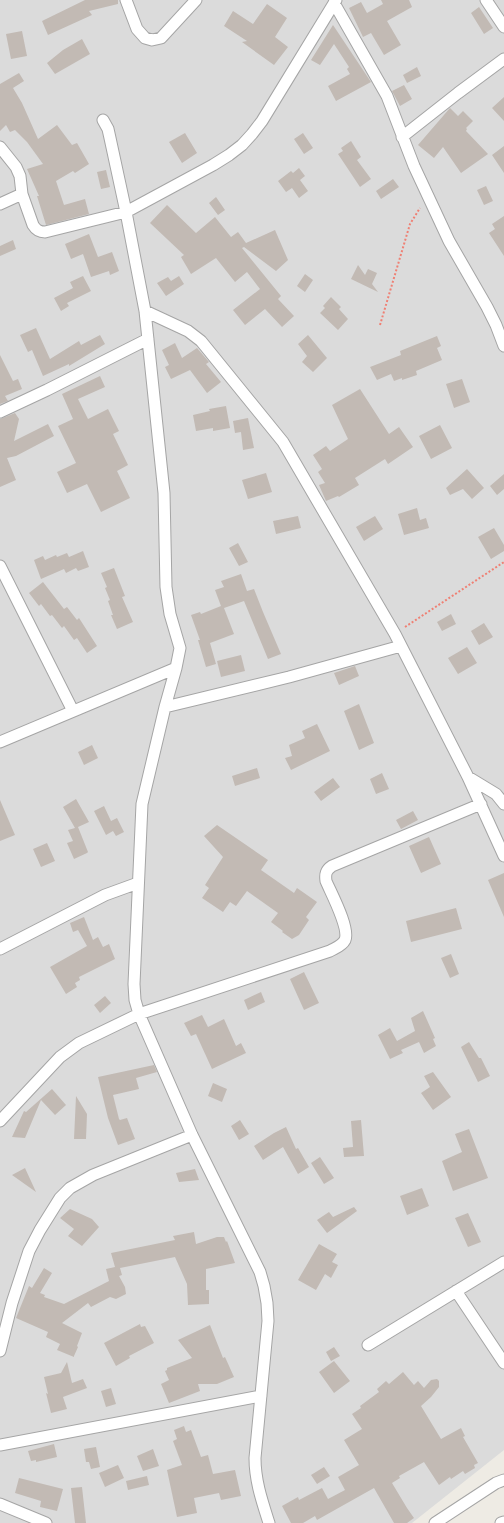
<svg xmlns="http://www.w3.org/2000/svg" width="504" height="1523" font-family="'DejaVu Sans',sans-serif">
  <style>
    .residential { fill: #dbdbdb }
    .building { fill: #c2bab4 }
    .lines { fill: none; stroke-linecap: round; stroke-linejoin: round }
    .minor-casing { stroke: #a5a5a5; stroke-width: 13 }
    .path { stroke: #ef8074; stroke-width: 2; stroke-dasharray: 2 2; stroke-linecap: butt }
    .minor { stroke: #fff; stroke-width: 11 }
  </style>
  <rect width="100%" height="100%" fill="#eeebe4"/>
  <path class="residential" d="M0 0H504V1450L412 1523H0Z"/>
  <path class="building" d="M85 0H118V4L89 11 92 15 48 35 42 21Z
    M381 0H409L412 7 387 21 401 45 384 55 371 33 363 37 349 8 361 2 367 13 383 4Z
    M267 4 287 18 275 37 288 47 274 65 242 42 247 41 224 26 233 11 253 24Z
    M479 7 493 28 484 34 471 13Z
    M333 25 371 82 336 101 328 86 350 74 347 69 349 67 334 44 320 65 311 60Z
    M22 31 27 56 11 59 6 34Z
    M82 39 90 54 55 74 47 63 63 50Z
    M417 67 421 76 407 83 403 75Z
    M19 73 24 81 13 88 22 103 38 139 57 125 72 145 77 143 89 164 75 173 73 171 56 181 64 205 85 199 89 214 46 225 37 196H39L27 169 43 164 27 142 15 130 10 132 6 125 0 131V84Z
    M404 85 412 99 400 106 392 91Z
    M504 97V121L492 108Z
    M450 108 458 116 463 111 473 121 466 128 467 129 466 131 488 154 461 173 443 147 434 158 418 145Z
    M185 133 197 153 182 163 169 142Z
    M303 133 313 148 304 154 294 139Z
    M351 141 361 157 357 160 371 179 360 187 338 154 343 151 341 148Z
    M504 146V173L492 155Z
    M299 168 305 176 300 180 308 191 299 198 292 188 286 192 278 181 291 171 293 173Z
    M106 170 110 187 101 189 97 172Z
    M393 179 399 187 381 199 376 191Z
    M486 186 493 201 484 205 477 190Z
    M216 197 225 210 218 215 209 203Z
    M167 205 196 233 215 217 231 237 238 232 246 243 275 230 288 260 276 271 244 247 242 248 281 296 278 299 294 316 282 327 265 309 245 325 233 310 260 289 247 272 235 282 216 258 191 274 181 257 184 255 150 223Z
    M504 216V256L489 233 495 229 492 224Z
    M89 234 98 257 112 252 119 271 110 275 109 271 91 277 83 254 71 259 65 244Z
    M13 240 16 249 0 256V246Z
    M358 265 365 275 368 269 377 273 372 284 378 292 351 279Z
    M305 274 313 280 305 292 297 286Z
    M83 276 91 291 67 303 69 306 61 311 54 298 73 288 70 282Z
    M179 276 184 284 166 296 157 283 168 277 171 281Z
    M331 297 341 307 339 309 348 319 338 330 320 313 325 308 323 306Z
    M36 328 50 359 79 341 81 345 100 335 105 344 69 366V364L43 376 32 350 28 352 20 335Z
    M308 335 327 358 313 372 302 362 307 356 298 344Z
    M437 336 441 346 437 348 442 360 416 371 417 375 402 380V378L394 381 391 374 377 380 370 367 401 355 400 351Z
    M175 343 182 358 197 348 209 362 206 364 221 382 207 393 190 370 171 379 165 367 169 365 162 350Z
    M0 355 13 381 18 379 22 389 5 396 8 401 0 404Z
    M100 376 105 387 78 399 88 419 108 409 119 431 113 434 128 465 117 471 130 498 101 512 87 484 67 493 57 472 76 463 58 426 73 419 62 394Z
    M462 379 470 402 454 408 446 384Z
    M360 389 389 434 399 427 413 447 388 464 385 459 355 478 359 485 339 497 338 496 326 501 319 485 325 483 318 472 322 469 313 455 326 446 330 451 348 439 332 405Z
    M226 406 230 428 213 431V428L196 431 193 415 210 411 209 409Z
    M15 413 19 419 14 441 48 424 54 436 16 456 7 458 16 480 0 487V419Z
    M248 418 254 448 243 450 241 432 235 433 233 421Z
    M440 425 452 448 431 459 419 436Z
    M467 469 484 488 472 499 463 489 450 495 446 488Z
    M266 473 272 492 248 499 242 480Z
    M504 474V489L497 495 490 486Z
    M417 508 420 520 426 518 429 528 404 535 398 514Z
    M298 516 301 528 276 534 273 521Z
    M375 516 383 529 364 541 356 527Z
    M494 528 504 545V551L491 559 478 537Z
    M238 543 248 562 239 566 229 548Z
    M83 551 89 567 78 571 76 568 66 573 64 569 41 579 34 560 43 556 45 560 56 555 57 557 67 553 69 557Z
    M114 568 125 596 122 597 133 622 117 629 111 615H113L108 601 110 600 105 588 107 587 101 573Z
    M241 574 247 591 254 589 263 612 281 654 268 659 244 601 224 608 234 634 210 643 216 664 206 667 198 640H200L191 615 200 612 201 614 221 606 215 590 224 587 221 581Z
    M43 582 64 609 67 607 77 620 79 618 97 646 87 653 77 638 74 640 64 626 62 628 52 615 50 616 41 604 39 606 29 593Z
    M451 614 456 624 442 631 437 622Z
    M484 623 493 637 479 645 471 631Z
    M467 647 477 663 458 674 448 658Z
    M241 655 245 671 221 677 217 661Z
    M355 666 359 676 339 685 334 673Z
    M359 704 374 743 359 750 344 711Z
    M317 724 330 751 291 770 285 758 292 756 289 745 305 738 302 731Z
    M92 745 98 758 84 765 78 752Z
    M257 768 260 778 235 786 232 776Z
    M382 773 389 789 376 794 370 779Z
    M333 778 340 787 321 801 314 792Z
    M76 799 89 822 78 827 88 852 87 853 74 859 67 843 73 841 68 830 75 828 63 807Z
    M0 800 15 835 0 841Z
    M104 806 111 821 117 818 124 832 116 836 113 831 106 835 94 811Z
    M413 811 418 820 401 829 396 820Z
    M217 825 268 860 261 870 294 893 297 888 317 902 306 917 309 920 299 935 292 939 282 932 283 931 271 922 278 913 247 891 236 906 230 902 223 912 202 898 209 888 205 885 223 857 204 836Z
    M429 837 441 864 421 873 409 846Z
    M47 843 55 861 41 867 33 849Z
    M504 873V917L488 880Z
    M456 908 462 929 411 942 406 921Z
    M84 917 93 940 98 937 103 947 109 944 115 959 79 977 80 980 75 983 77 987 66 994 50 967 87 946 78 930 73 932 70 923Z
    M451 954 459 974 450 978 441 958Z
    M304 972 319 1003 304 1010 290 979Z
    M261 992 265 1002 248 1010 244 1000Z
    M105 996 111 1003 100 1013 94 1005Z
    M423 1011 435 1038 433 1039 436 1046 424 1053 419 1042 401 1050 403 1053 390 1059 378 1035 390 1028 397 1041 415 1031 411 1018Z
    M202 1015 208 1027 224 1019 236 1046 241 1043 246 1053 212 1069 196 1034 191 1036 184 1023Z
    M469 1042 479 1058H481L490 1076 478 1082 461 1047Z
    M154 1065 157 1072 136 1078 139 1089 113 1095 119 1119 120 1120 127 1118 135 1139 118 1145 108 1118 98 1077Z
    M433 1072 451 1097 433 1110 421 1093 430 1087 424 1076Z
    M213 1083 227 1089 222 1102 208 1096Z
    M52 1089 66 1105 55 1115 41 1100 25 1138 12 1137 24 1111 26 1112Z
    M76 1096 87 1114 86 1139H74Z
    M240 1120 249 1134 239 1140 231 1126Z
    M361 1120 364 1156 344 1157 343 1148 353 1147 351 1121Z
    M286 1127 296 1149 298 1148 309 1167 298 1174 283 1147 263 1160 254 1146 274 1133Z
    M469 1129 488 1178 453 1191 442 1161 462 1152 455 1134Z
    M320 1157 334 1178 324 1184 311 1163Z
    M25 1168 36 1192 12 1175Z
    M195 1169 199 1180 179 1182 176 1173Z
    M422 1188 429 1206 407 1215 400 1196Z
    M354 1207 357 1211 327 1233 317 1220 329 1212 333 1217Z
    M70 1209 92 1219 99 1227 82 1246 68 1236 74 1229 60 1218Z
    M468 1213 481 1242 468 1247 455 1218Z
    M194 1232 196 1244 217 1237H224L226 1242 227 1241 235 1263 206 1269V1290H209V1304L188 1305 187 1284 175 1257 120 1268 122 1275 119 1276 125 1287 126 1294 116 1299 110 1297 91 1307 88 1303 62 1323 82 1333 77 1346 78 1347 74 1356V1357L57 1350 60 1344 46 1337 48 1332 16 1318 29 1286 32 1288 44 1268 52 1273 40 1293 45 1295 44 1297 64 1304 109 1281 106 1269 115 1267 111 1253 175 1240 173 1236Z
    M319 1244 337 1254 332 1262 338 1265 331 1278 325 1274 316 1290 298 1280Z
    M140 1324 141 1327 145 1326 154 1343 129 1356 130 1358 116 1366 104 1343Z
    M210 1325 223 1358 225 1357 234 1377 217 1384H198L200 1391 169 1403 161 1384 169 1380 165 1371 167 1370V1368L192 1358 178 1340Z
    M334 1347 340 1356 331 1361 326 1352Z
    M334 1361 350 1381 334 1393 319 1372Z
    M67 1362 72 1383 83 1379 87 1388 63 1397 67 1409 51 1413 46 1393 48 1394 44 1377 61 1373Z
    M403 1372 414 1385 418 1381 424 1388 431 1380 437 1379 439 1381V1387L431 1397 421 1406 441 1439 461 1428 465 1436 463 1437 478 1463 474 1465 475 1468 465 1474 463 1471 451 1479 450 1477 439 1485 424 1462 399 1476 400 1478 392 1483 407 1508 414 1518 407 1523H394L374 1488 317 1520 315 1516 303 1523H291L282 1506 298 1497 299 1500 322 1488 328 1499 345 1490 338 1477 359 1465 344 1440 362 1429 352 1414 361 1408 360 1406 379 1392 377 1389 386 1381 389 1384Z
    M111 1388 116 1404 106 1407 101 1391Z
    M184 1426 186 1432 191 1430 201 1457 208 1455 213 1474 235 1470 241 1496 221 1500 219 1493 194 1498 197 1513 177 1517 167 1470 182 1465 173 1441 177 1439 174 1430Z
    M54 1444 57 1457 36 1462V1460L31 1461 28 1451Z
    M96 1447 100 1467 91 1469 89 1462H86L84 1449Z
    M153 1449 159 1466 143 1471 137 1456Z
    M118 1465 124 1478 105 1487 99 1473Z
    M324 1467 330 1476 317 1484 311 1475Z
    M147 1476 149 1485 128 1490 126 1481Z
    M19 1478 63 1489 57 1511 40 1507 41 1501 15 1493Z
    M82 1487 86 1523H75L71 1488Z"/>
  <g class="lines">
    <g class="minor-casing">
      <path id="minor" d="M126 0 137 29 145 38 152 40 161 38 196 0
        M486 0 504 27
        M334 3 387 96 414 166 449 241 487 307 496 325 504 346
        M103 120 108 129 110 138 126 212 145 311 164 493 166 587 170 614 180 648 176 668 165 707 142 804 134 984 135 1000 139 1014 192 1135 260 1272 264 1286 267 1303 268 1321 255 1458C255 1481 262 1501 269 1523
        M402 137 458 93 504 59
        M0 147 16 167 20 176 22 194 33 225C36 230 39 232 45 232L126 212 213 165 229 155 242 145 252 134 262 121 336 0
        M0 204 22 194
        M145 311 188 331 201 341 283 442 395 634 468 777 504 856
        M0 412 47 390 148 339
        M0 566 73 711
        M165 707 289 677 401 646
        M0 742 176 668
        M468 777 496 794 504 804
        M0 949 105 895 138 883
        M0 1121 60 1057 79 1043 139 1014 330 951C335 948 342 946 345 940 350 928 331 893 326 881 325 874 326 870 332 866L481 804
        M456 1291 504 1363
        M368 1345 504 1262
        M0 1351 12 1303 29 1251 40 1230 60 1198 70 1188 93 1175 192 1135
        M0 1445 261 1396
        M0 1504 46 1523
        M435 1523 496 1483 504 1480
        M501 1523 504 1522"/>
    </g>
    <path class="path" d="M380 325 410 224 420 208
      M405 627 504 562"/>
    <use href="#minor" class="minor"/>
  </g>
</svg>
